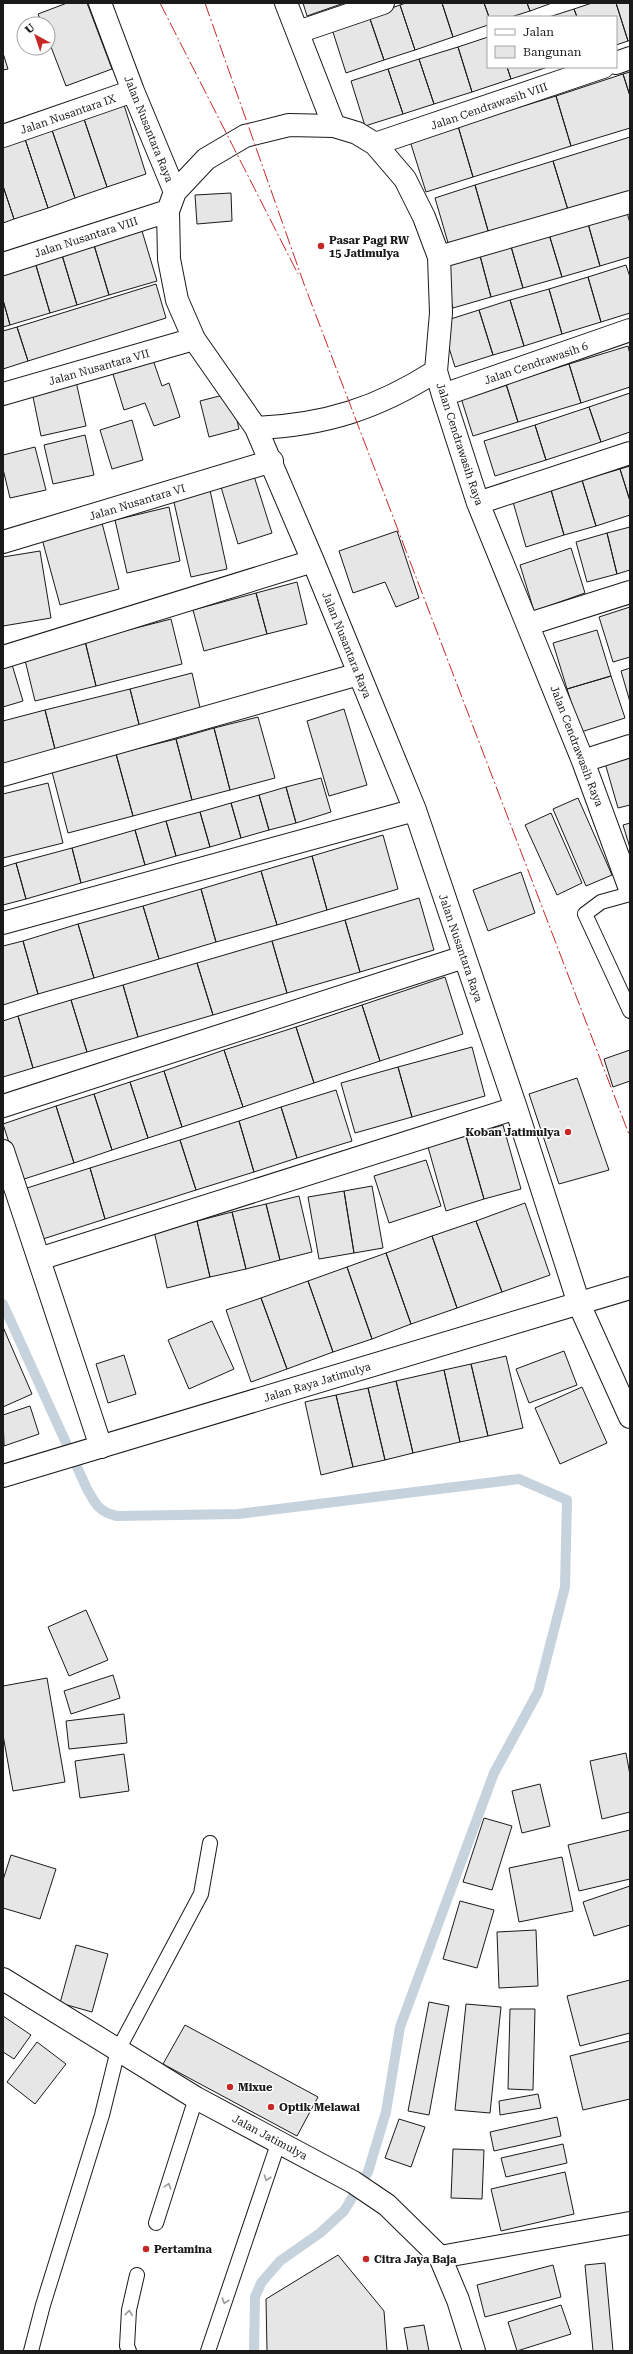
<svg xmlns="http://www.w3.org/2000/svg" width="633" height="2354" font-family="'Roboto Serif',serif">
  <style>
    .lines { fill: none; stroke-linecap: round; stroke-linejoin: round }
    .stream { stroke: #c6d2dc; stroke-width: 10 }
    .building { fill: #e6e6e6; stroke: #1a1a1a }
    .service-casing { stroke: #1a1a1a; stroke-width: 16 }
    .minor-casing { stroke: #1a1a1a; stroke-width: 24 }
    .secondary-casing { stroke: #1a1a1a; stroke-width: 24 }
    .service { stroke: #fff; stroke-width: 14 }
    .minor { stroke: #fff; stroke-width: 22 }
    .secondary { stroke: #fff; stroke-width: 22 }
    .power { stroke: #c62828; stroke-width: 1; stroke-dasharray: 14 3 2 3; stroke-linecap: butt }
    .oneway { stroke: #989898 }
    .poi-dot { fill: #c62828; stroke: #fff; stroke-width: 1.5 }
    .labels { text-anchor: middle; stroke-width: 3; stroke-linejoin: round; paint-order: stroke }
    .street-label { font-size: 11px; fill: #1a1a1a; stroke: #fff }
    .poi-label { font-size: 11px; font-weight: bold; fill: #1a1a1a; stroke: #fff; text-anchor: start }
  </style>
  <rect width="100%" height="100%" fill="#fff"/>
  <g class="lines">
    <path class="stream" d="M3 1304 87 1489C96 1505 99 1512 117 1516L238 1514 519 1479 567 1500 565 1587 538 1692 494 1773 400 2027 386 2112 368 2172 344 2211 320 2233 280 2261 261 2283 255 2297 254 2351"/>
  </g>
  <path class="building" d="M67 3H87L112 69 66 86 48 39V24H42L38 14Z
    M303 3H344L307 16Z
    M406 3H442L453 37 415 50 400 5Z
    M442 3H484L489 17 488 25 453 37Z
    M484 3H527L530 11 511 17H489Z
    M527 3H552L530 11Z
    M592 3H616L628 41 616 45V17H577L574 9Z
    M616 3H630V40L628 41Z
    M400 5 415 50 384 60 369 16Z
    M574 9 577 17H549Z
    M369 16 384 60 346 73 332 29Z
    M488 37V67H507L511 79 472 92 458 47Z
    M458 47 472 92 434 104 419 59Z
    M3 53 8 69 3 70Z
    M419 59 434 104 403 114 388 69Z
    M507 67H548L511 79Z
    M388 69 403 114 365 126 351 81Z
    M630 72V96L623 74Z
    M623 74 630 96V128L571 146 556 96Z
    M556 96 571 146 473 177 458 126Z
    M124 105 146 174 107 187 84 119Z
    M84 119 107 187 75 198 52 130Z
    M458 126 473 177 426 192 410 141Z
    M52 130 75 198 48 208 25 139Z
    M630 137V191L568 210 553 161Z
    M25 139 48 208 14 219 3 186V146Z
    M553 161 568 210 489 234 475 185Z
    M475 185 489 234 449 246 435 198Z
    M3 186 14 219 3 223Z
    M231 193 232 221 197 224 195 195Z
    M626 209 630 223V257L600 266 587 220Z
    M587 220 600 266 562 277 548 231Z
    M142 231 157 281 109 295 94 245Z
    M548 231 562 277 523 288 510 243Z
    M510 243 523 288 491 297 479 252Z
    M94 245 109 295 77 305 62 255Z
    M479 252 491 297 453 308 440 263Z
    M62 255 77 305 50 313 35 262Z
    M35 262 50 313 10 325 3 300V272Z
    M626 265 630 277V313L601 322 588 277Z
    M588 277 601 322 562 334 549 289Z
    M156 284 166 318 28 361 17 327Z
    M549 289 562 334 524 346 510 300Z
    M3 300 10 325 3 327Z
    M510 300 524 346 493 355 479 310Z
    M479 310 493 355 455 367 441 322Z
    M17 327 28 361 3 369V331Z
    M628 346 630 354V387L581 403 569 364Z
    M152 357 162 386 169 383 180 417 154 426 145 403 124 410 112 371Z
    M569 364 581 403 518 422 506 384Z
    M75 377 86 426 41 436 31 387Z
    M506 384 518 422 473 436 461 398Z
    M231 393 239 429 209 437 200 401Z
    M630 393V432L601 442 589 407Z
    M589 407 601 442 546 460 535 425Z
    M132 420 143 460 112 469 100 430Z
    M535 425 546 460 495 476 484 441Z
    M85 435 94 475 53 484 44 445Z
    M35 447 46 490 10 498 3 469V455Z
    M630 466V501L620 469Z
    M620 469 630 501V515L596 526 582 480Z
    M254 476 272 533 238 544 221 487Z
    M582 480 596 526 564 535 551 490Z
    M210 490 227 569 191 577 173 498Z
    M551 490 564 535 526 547 513 502Z
    M169 507 180 561 127 573 115 520Z
    M102 523 119 589 60 605 42 539Z
    M630 527V570L617 574 607 533Z
    M397 531 419 598 396 607 385 582 353 593 339 551Z
    M607 533 617 574 587 582 576 542Z
    M571 548 585 593 534 611 520 565Z
    M40 551 51 618 3 626V557Z
    M297 582 307 624 267 634 256 593Z
    M256 593 267 634 204 651 193 610Z
    M630 607V657L613 662 599 617Z
    M171 619 182 664 96 686 85 641Z
    M597 630 611 676 567 689 553 643Z
    M85 641 96 686 35 701 24 656Z
    M10 658 23 701 3 707V660Z
    M630 668V702L621 671Z
    M192 673 202 716 141 732 130 689Z
    M611 676 625 718 581 732 567 689Z
    M130 689 141 732 56 753 45 710Z
    M344 709 367 785 329 796 307 721Z
    M45 710 56 753 3 767V721Z
    M258 717 275 778 230 790 214 728Z
    M214 728 230 790 192 800 176 739Z
    M176 739 192 800 133 816 116 754Z
    M630 747V805L618 808 603 756Z
    M116 754 133 816 68 833 52 772Z
    M321 778 331 812 296 823 286 787Z
    M48 783 63 843 3 858V794Z
    M286 787 296 823 269 830 259 795Z
    M259 795 269 830 241 838 231 803Z
    M578 798 612 875 586 886 553 809Z
    M231 803 241 838 210 847 200 812Z
    M200 812 210 847 176 856 166 821Z
    M551 813 582 883 557 895 525 825Z
    M166 821 176 856 145 865 135 830Z
    M630 823V848L623 825Z
    M135 830 145 865 81 883 72 848Z
    M383 835 398 889 327 910 312 856Z
    M72 848 81 883 26 899 16 863Z
    M312 856 327 910 277 925 261 871Z
    M16 863 26 899 3 905V867Z
    M261 871 277 925 216 942 201 889Z
    M521 872 535 913 488 931 473 890Z
    M201 889 216 942 159 959 143 906Z
    M419 898 434 950 360 972 345 920Z
    M143 906 159 959 94 978 78 924Z
    M345 920 360 972 287 993 272 941Z
    M78 924 94 978 38 994 23 941Z
    M23 941 38 994 3 1005V946Z
    M272 941 287 993 213 1015 197 963Z
    M197 963 213 1015 138 1037 123 985Z
    M445 977 463 1034 380 1061 362 1005Z
    M123 985 138 1037 87 1052 71 1000Z
    M71 1000 87 1052 33 1068 18 1016Z
    M362 1005 380 1061 314 1083 296 1027Z
    M18 1016 33 1068 3 1077V1021Z
    M296 1027 314 1083 243 1107 224 1050Z
    M472 1047 485 1096 412 1117 398 1067Z
    M224 1050 243 1107 182 1127 164 1071Z
    M630 1050V1081L613 1087 604 1059Z
    M398 1067 412 1117 355 1133 341 1083Z
    M164 1071 182 1127 148 1138 130 1082Z
    M577 1078 609 1170 559 1184 529 1094Z
    M130 1082 148 1138 112 1150 94 1094Z
    M336 1090 352 1141 297 1158 281 1107Z
    M94 1094 112 1150 74 1163 56 1106Z
    M56 1106 74 1163 21 1180 3 1124Z
    M281 1107 297 1158 254 1172 239 1121Z
    M239 1121 254 1172 196 1190 180 1140Z
    M503 1125 521 1189 484 1199 466 1136Z
    M466 1136 484 1199 446 1211 428 1147Z
    M180 1140 196 1190 105 1219 90 1168Z
    M426 1160 441 1206 389 1223 374 1176Z
    M90 1168 105 1219 43 1239 27 1188Z
    M372 1186 383 1248 354 1253 344 1191Z
    M344 1191 354 1253 319 1259 308 1197Z
    M299 1196 312 1252 280 1260 266 1204Z
    M525 1203 550 1275 502 1292 476 1221Z
    M266 1204 280 1260 246 1269 232 1212Z
    M232 1212 246 1269 210 1277 197 1221Z
    M197 1221 210 1277 167 1288 154 1231Z
    M476 1221 502 1292 457 1308 432 1236Z
    M432 1236 457 1308 411 1324 386 1253Z
    M386 1253 411 1324 372 1339 347 1267Z
    M347 1267 372 1339 333 1352 308 1281Z
    M308 1281 333 1352 287 1369 261 1298Z
    M261 1298 287 1369 251 1382 226 1310Z
    M212 1321 234 1369 189 1389 168 1340Z
    M3 1327 32 1394 3 1407Z
    M564 1351 577 1385 529 1403 516 1369Z
    M124 1355 136 1394 108 1403 96 1364Z
    M506 1356 523 1428 488 1436 471 1364Z
    M471 1364 488 1436 460 1442 444 1370Z
    M444 1370 460 1442 413 1453 396 1381Z
    M396 1381 413 1453 385 1460 368 1388Z
    M582 1387 607 1443 560 1464 535 1408Z
    M368 1388 385 1460 353 1467 336 1395Z
    M336 1395 353 1467 321 1475 305 1402Z
    M30 1406 39 1434 4 1446 3 1415Z
    M86 1610 108 1660 69 1676 48 1627Z
    M113 1675 120 1698 71 1714 64 1691Z
    M47 1678 65 1782 13 1791 3 1735V1686Z
    M124 1714 127 1743 69 1749 66 1721Z
    M626 1753 630 1775V1812L602 1819 590 1761Z
    M124 1754 129 1791 80 1798 75 1761Z
    M540 1784 550 1826 522 1833 512 1791Z
    M484 1818 512 1826 492 1890 463 1882Z
    M630 1830V1879L579 1891 568 1845Z
    M11 1855 56 1869 40 1919 3 1908V1880Z
    M562 1857 573 1911 519 1922 509 1868Z
    M630 1886V1925L594 1936 583 1902Z
    M460 1901 494 1910 477 1968 443 1959Z
    M536 1930 538 1986 499 1988 497 1932Z
    M76 1945 108 1954 92 2012 60 2003Z
    M630 1980V2033L580 2046 567 1996Z
    M429 2002 449 2006 429 2115 408 2111Z
    M466 2004 501 2007 490 2113 455 2110Z
    M510 2009H535L533 2090 508 2089Z
    M3 2016 31 2035 14 2059 3 2052Z
    M185 2025 318 2097 297 2136 163 2064Z
    M630 2041V2099L583 2110 570 2056Z
    M37 2042 66 2064 35 2104 7 2082Z
    M538 2094 541 2108 500 2115 499 2101Z
    M557 2117 561 2136 494 2151 490 2132Z
    M399 2119 425 2127 411 2167 385 2158Z
    M563 2144 567 2163 506 2177 501 2158Z
    M453 2149 484 2150 482 2199 451 2198Z
    M565 2172 574 2214 501 2231 491 2189Z
    M338 2255 384 2311 387 2351H267L266 2299Z
    M605 2263 613 2351H593L585 2265Z
    M553 2265 561 2297 485 2317 477 2285Z
    M561 2305 571 2334 517 2351 508 2322Z
    M424 2325 429 2351H408L404 2328Z"/>
  <g class="lines">
    <g class="service-casing">
      <path id="service" d="M630 894 601 902 585 914 630 1011
        M156 2223 196 2098
        M31 2351 43 2305 102 2115 118 2050 201 1894 210 1843
        M129 2351 127 2346 129 2310 137 2275
        M208 2351 279 2141"/>
    </g>
    <g class="minor-casing">
      <path id="minor" d="M100 3 133 91 175 192 168 211 169 259 177 300 194 339 256 428 313 561 415 810 516 1108 579 1304 630 1417
        M286 3 334 126 357 133 375 144 405 179 424 217 439 257 441 313 436 371 443 395 478 503 583 761 630 889
        M298 32 383 3
        M616 63 630 58
        M3 136 133 91
        M375 144 603 67
        M175 192 206 159 245 136 289 125 334 126
        M439 257 630 202
        M3 264 168 211
        M3 394 194 339
        M443 395 630 330
        M256 428C326 425 378 408 436 371
        M478 503 630 453
        M3 542 272 461
        M529 624 630 592
        M3 657 313 561
        M583 761 630 746
        M3 775 359 674
        M3 923 415 810
        M3 1106 464 957
        M3 1151 101 1447
        M39 1259 516 1108
        M440 2257 630 2223"/>
    </g>
    <g class="secondary-casing">
      <path id="secondary" d="M3 1476 630 1288
        M3 1979 196 2098 353 2182 387 2205 440 2257 458 2300 474 2351"/>
    </g>
    <use href="#service" class="service"/>
    <use href="#minor" class="minor"/>
    <use href="#secondary" class="secondary"/>
    <path class="power" d="M160 3 298 274
      M205 3 304 284 630 1137"/>
  </g>
  <defs><path id="oneway-chevron" d="M-2-3.5L2.5 0L-2 3.5" fill="none" stroke-width="1.6" stroke-linecap="round" stroke-linejoin="round"/></defs>
  <g class="oneway">
    <use href="#oneway-chevron" transform="translate(267 2178) rotate(109)"/>
    <use href="#oneway-chevron" transform="translate(168 2186) rotate(-72)"/>
    <use href="#oneway-chevron" transform="translate(225 2301) rotate(109)"/>
    <use href="#oneway-chevron" transform="translate(129 2313) rotate(-84)"/>
  </g>
  <g class="poi-dot">
    <circle cx="321" cy="246" r="4"/>
    <circle cx="568" cy="1132" r="4"/>
    <circle cx="230" cy="2087" r="4"/>
    <circle cx="271" cy="2107" r="4"/>
    <circle cx="146" cy="2249" r="4"/>
    <circle cx="366" cy="2259" r="4"/>
  </g>
  <g class="labels">
    <g class="street-label">
      <text transform="translate(489 106) rotate(-19)" y="4">Jalan Cendrawasih VIII</text>
      <text transform="translate(68 114) rotate(-19)" y="4">Jalan Nusantara IX</text>
      <text transform="translate(149 129) rotate(68)" y="4">Jalan Nusantara Raya</text>
      <text transform="translate(86 237) rotate(-18)" y="4">Jalan Nusantara VIII</text>
      <text transform="translate(536 363) rotate(-19)" y="4">Jalan Cendrawasih 6</text>
      <text transform="translate(99 367) rotate(-16)" y="4">Jalan Nusantara VII</text>
      <text transform="translate(460 444) rotate(72)" y="4">Jalan Cendrawasih Raya</text>
      <text transform="translate(137 502) rotate(-17)" y="4">Jalan Nusantara VI</text>
      <text transform="translate(347 645) rotate(68)" y="4">Jalan Nusantara Raya</text>
      <text transform="translate(577 746) rotate(69)" y="4">Jalan Cendrawasih Raya</text>
      <text transform="translate(461 948) rotate(71)" y="4">Jalan Nusantara Raya</text>
      <text transform="translate(317 1382) rotate(-17)" y="4">Jalan Raya Jatimulya</text>
      <text transform="translate(270 2137) rotate(28)" y="4">Jalan Jatimulya</text>
    </g>
    <g class="poi-label">
      <text x="329" y="244">Pasar Pagi RW<tspan x="329" dy="13">15 Jatimulya</tspan></text>
      <text x="560" y="1136" text-anchor="end">Koban Jatimulya</text>
      <text x="238" y="2091">Mixue</text>
      <text x="279" y="2111">Optik Melawai</text>
      <text x="154" y="2253">Pertamina</text>
      <text x="374" y="2263">Citra Jaya Baja</text>
    </g>
  </g>
  <rect width="633" height="2354" fill="none" stroke="#1a1a1a" stroke-width="8"/>
  <rect x="487" y="16" width="130" height="52" fill="#ffffff" stroke="#a3a3a3"/>
  <rect x="495" y="29" width="20" height="6" fill="#ffffff" stroke="#a3a3a3"/>
  <text x="523" y="36" font-size="12" fill="#1a1a1a">Jalan</text>
  <rect x="495" y="46" width="20" height="12" fill="#e6e6e6" stroke="#a3a3a3"/>
  <text x="523" y="56" font-size="12" fill="#1a1a1a">Bangunan</text>
  <g transform="translate(36 36) rotate(320)"><circle r="19" fill="#ffffff" stroke="#a3a3a3"/>
  <path d="M0-3L7 15L0 10L-7 15Z" fill="#c62828"/>
  <text y="-6" font-size="11" font-weight="bold" text-anchor="middle" fill="#1a1a1a">U</text>
  </g>
</svg>
